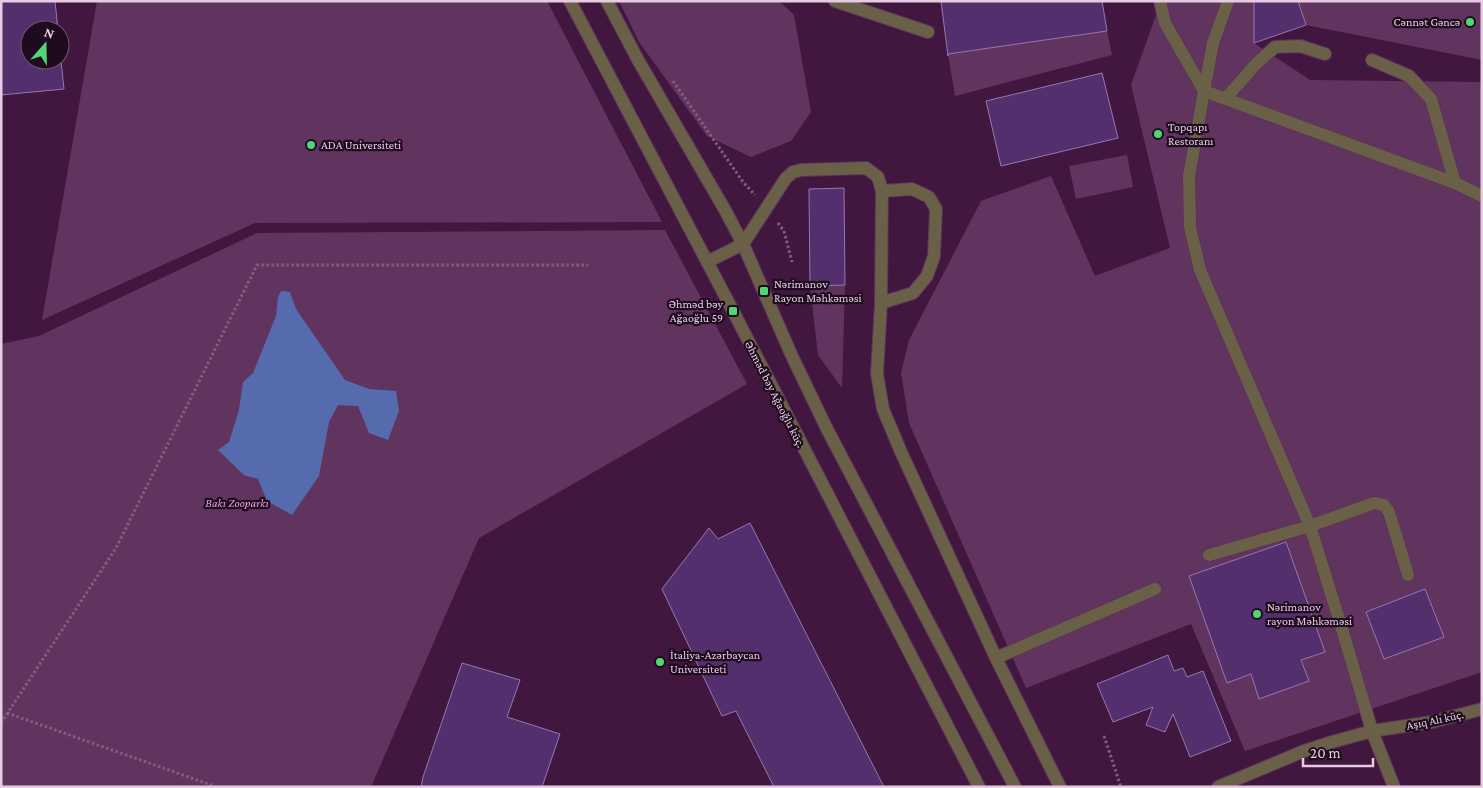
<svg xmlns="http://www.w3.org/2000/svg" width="1483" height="788" font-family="'Crimson Pro',serif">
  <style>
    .green { fill: #61345f }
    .water { fill: #566bae }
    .building { fill: #532f6d; stroke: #9678af }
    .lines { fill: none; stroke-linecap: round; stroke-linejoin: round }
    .minor-casing { stroke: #5b3459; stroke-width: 14 }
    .path { stroke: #815d7f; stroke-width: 3; stroke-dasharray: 2.5 2.5; stroke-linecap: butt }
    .minor { stroke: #6a6047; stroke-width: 12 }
    .poi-dot { fill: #51d674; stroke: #1e0b1d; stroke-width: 2 }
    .labels { text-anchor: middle; stroke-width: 4.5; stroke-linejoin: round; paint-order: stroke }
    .poi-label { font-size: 12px; fill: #e6cbe3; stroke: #1e0b1d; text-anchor: start }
    .street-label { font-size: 12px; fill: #e6cbe3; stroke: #1e0b1d }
    .park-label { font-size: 12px; font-style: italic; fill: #f09eea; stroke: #1e0b1d }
  </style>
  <rect width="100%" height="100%" fill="#41173f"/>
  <path class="green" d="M97 1H547L662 222 255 223 42 320Z
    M619 1H779L794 15 811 112 791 141 751 157 707 136 639 42Z
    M1161 1H1254V43L1310 80 1482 82V672L1245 751 1191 624 1026 688 909 423 901 373 909 340 981 201 1051 176 1095 276 1170 248 1131 85Z
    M1298 1H1482V60L1306 25Z
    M1107 31 1112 55 955 96 948 54Z
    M1127 155 1133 187 1076 199 1069 166Z
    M665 230 747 384 479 538 371 787H1V344L39 336 257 233Z
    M845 285 842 388 818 355 810 286Z"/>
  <path class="water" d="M281 291 290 292 296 309 345 380 369 389 396 391 399 411 388 440 369 433 358 406 338 405 329 422 319 476 292 515 267 501 258 479 244 475 218 450 229 442 239 410 243 382 253 373 276 316 278 297Z"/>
  <path class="building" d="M1 1H55L58 30H30V60H60V51L64 89 1 95Z
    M941 1H1102L1107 31 948 54V56Z
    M1254 1H1298L1306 25 1254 43Z
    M1102 73 1118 138 1001 166 986 101Z
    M844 188 845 285 810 286 809 189Z
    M750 523 884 787H774L736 711 722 716 662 589 709 528 718 539Z
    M1286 542 1325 652 1301 660 1309 681 1259 699 1251 674 1227 683 1189 576Z
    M1425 589 1444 637 1384 659 1366 612Z
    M1168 655 1174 671 1183 668 1187 677 1203 671 1231 741 1190 757 1173 714 1165 732 1146 725 1153 707 1113 722 1097 684Z
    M462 663 520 680 507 717 560 734 542 787H421L423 777Z"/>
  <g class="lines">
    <g class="minor-casing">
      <path id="minor" d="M570 1 733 311 979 787
        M607 1 638 60 725 210 743 244 791 354 827 429 1015 787
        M835 1 928 32
        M1160 1 1165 23 1204 91 1213 43 1228 1
        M1372 60 1409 76 1431 99 1455 183
        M1225 99 1256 64 1275 47 1300 46 1325 54
        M707 262 743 244 786 178 793 172 801 170 866 168 878 177 882 191 881 303 877 374 883 409 901 452 996 658
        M881 303 913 293 927 276 934 256 936 209 929 197 912 189 882 191
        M1209 555 1310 526 1374 503 1384 505 1389 512 1408 575
        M1060 787 996 658 1155 589
        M1218 787 1304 751 1332 742 1372 731 1432 722 1482 709
        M1394 787 1372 731 1343 632 1310 526 1200 270 1190 227 1189 176 1204 91 1455 183 1482 196"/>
    </g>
    <path class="path" d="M673 81 743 182 755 195
      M778 223 784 231 792 262
      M7 713 217 787
      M1 723 116 548 257 265H588
      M1104 736 1121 787"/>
    <use href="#minor" class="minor"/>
  </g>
  <g class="poi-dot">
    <circle cx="1470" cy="22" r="5"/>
    <circle cx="1158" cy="134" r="5"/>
    <circle cx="311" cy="145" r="5"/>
    <rect x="759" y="286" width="10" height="10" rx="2.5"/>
    <rect x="728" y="306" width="10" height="10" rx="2.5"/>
    <circle cx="1257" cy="614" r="5"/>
    <circle cx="660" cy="662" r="5"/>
  </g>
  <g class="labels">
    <g class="poi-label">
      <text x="1460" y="26" text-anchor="end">Cənnət Gəncə</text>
      <text x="1168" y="131">Topqapı<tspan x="1168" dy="14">Restoranı</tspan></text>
      <text x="321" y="149">ADA Universiteti</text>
      <text x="774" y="288">Nərimanov<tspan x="774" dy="14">Rayon Məhkəməsi</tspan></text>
      <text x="723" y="308" text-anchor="end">Əhməd bəy<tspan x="723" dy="14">Ağaoğlu 59</tspan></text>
      <text x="1267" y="611">Nərimanov<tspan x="1267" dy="14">rayon Məhkəməsi</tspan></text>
      <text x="670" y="659">İtaliya-Azərbaycan<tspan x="670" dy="14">Universiteti</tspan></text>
    </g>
    <g class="street-label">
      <text transform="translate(775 394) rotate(63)" y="4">Əhməd bəy Ağaoğlu küç.</text>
      <text transform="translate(1435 720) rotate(-12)" y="4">Aşıq Alı küç.</text>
    </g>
    <g class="park-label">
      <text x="237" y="507">Bakı Zooparkı</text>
    </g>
  </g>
  <rect width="1483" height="788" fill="none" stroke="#e6cbe3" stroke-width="5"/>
  <g transform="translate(45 45) rotate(20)"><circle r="24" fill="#1e0b1d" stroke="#6e586c"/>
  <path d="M0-4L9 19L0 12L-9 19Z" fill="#51d674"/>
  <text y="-8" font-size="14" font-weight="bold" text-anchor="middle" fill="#e6cbe3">N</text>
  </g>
  <path d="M1303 758v8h70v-8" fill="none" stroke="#e6cbe3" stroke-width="2.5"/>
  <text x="1310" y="758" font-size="15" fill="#e6cbe3" stroke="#1e0b1d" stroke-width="4" paint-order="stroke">20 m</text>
</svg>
